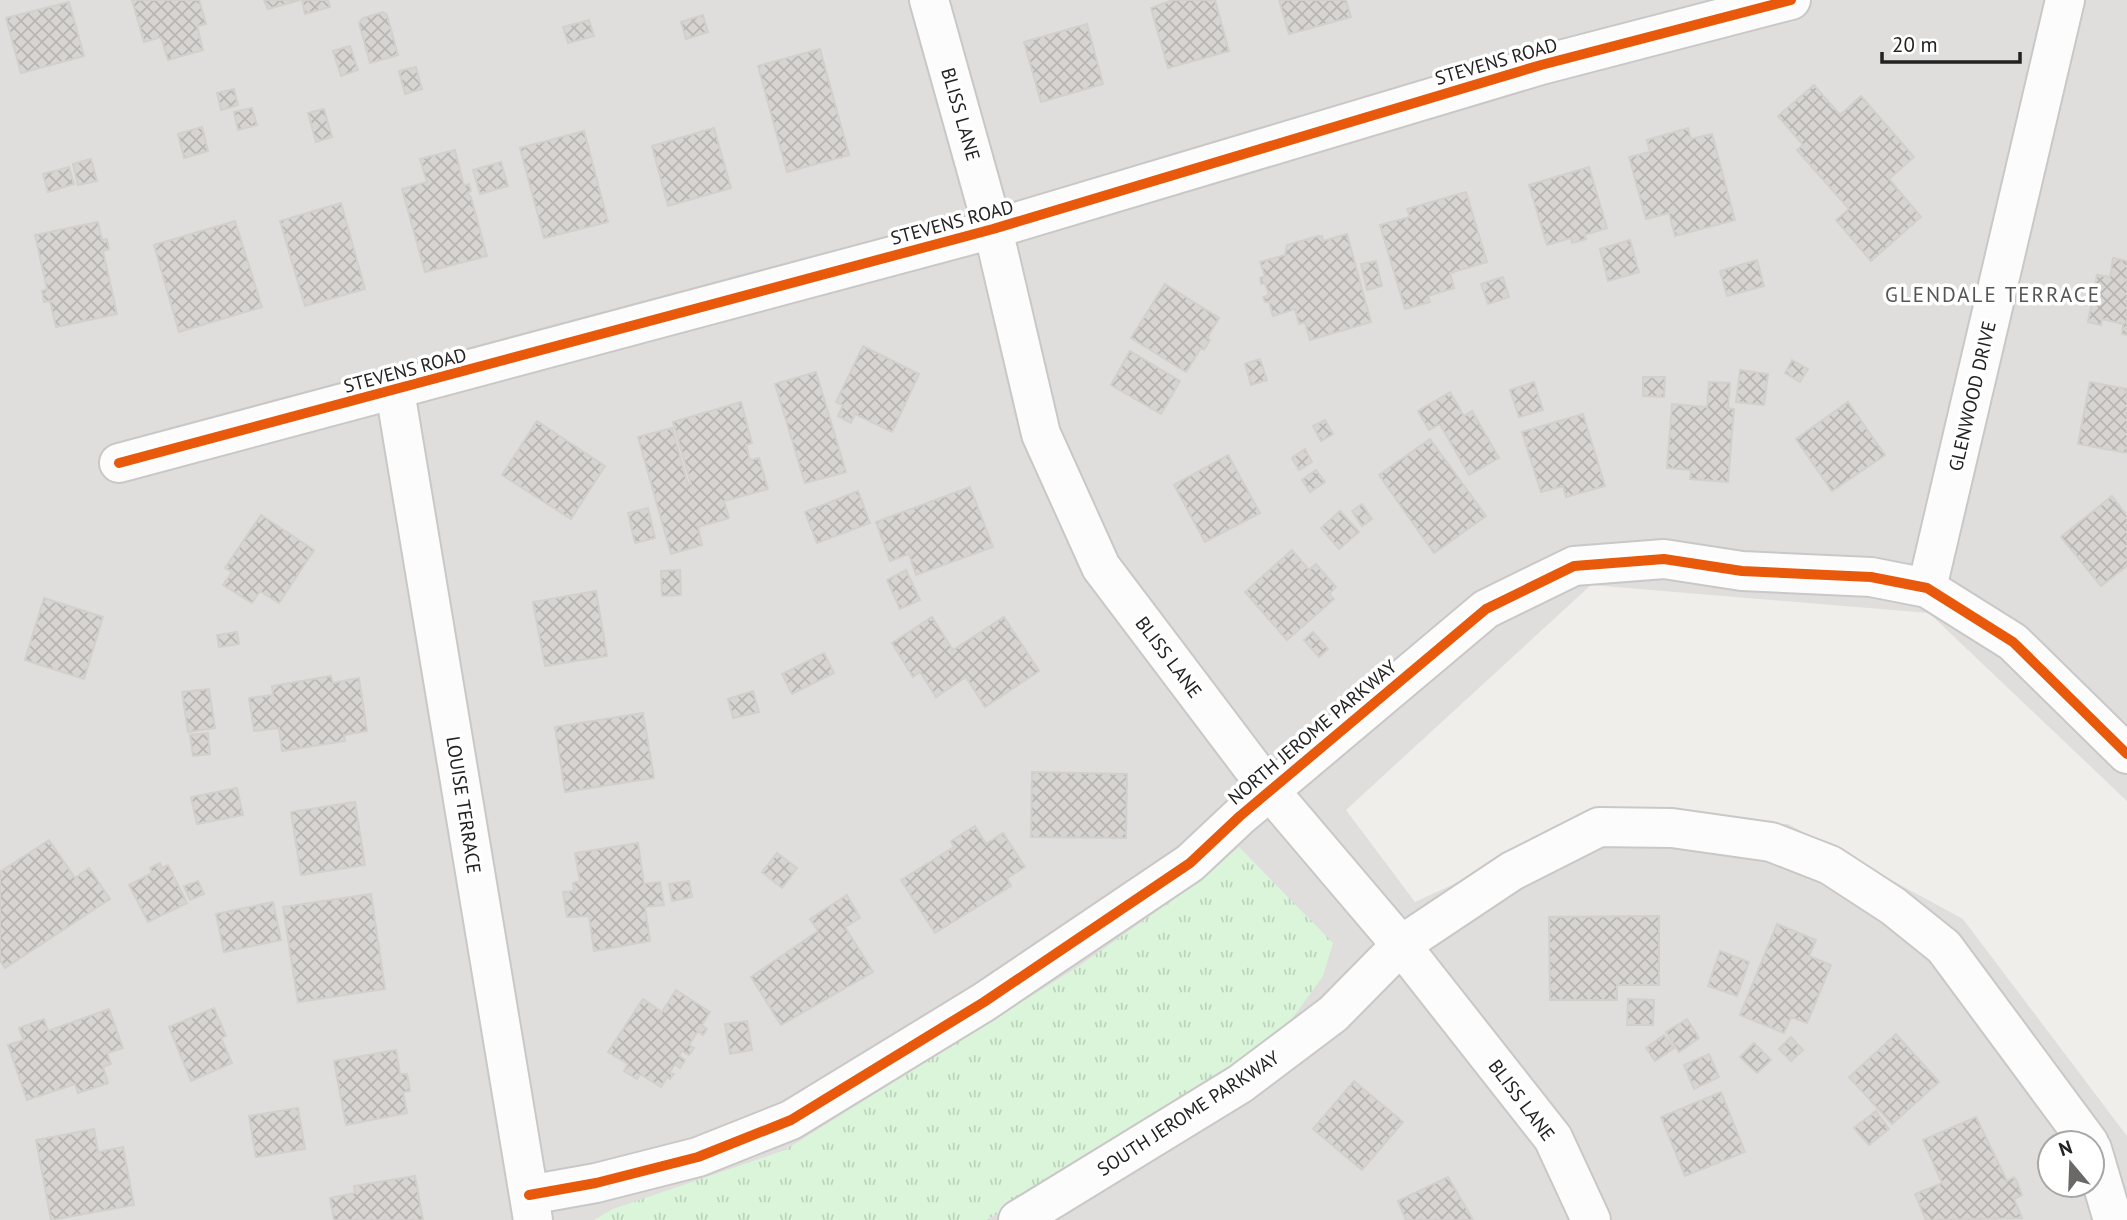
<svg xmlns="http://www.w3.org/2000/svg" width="2127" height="1220" font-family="'PT Sans',sans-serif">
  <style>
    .residential { fill: #dfdedc; fill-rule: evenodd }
    .park { fill: url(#park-tufts) }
    .building { fill: url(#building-cross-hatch); stroke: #d3d0cc; stroke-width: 2 }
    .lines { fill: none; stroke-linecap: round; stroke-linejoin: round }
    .minor-casing { stroke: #c9c8c7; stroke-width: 42 }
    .minor { stroke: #fdfcfc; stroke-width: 38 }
    .cycleway-casing { stroke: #fff; stroke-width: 15 }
    .cycleway { stroke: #e8590c; stroke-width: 10 }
    .labels { text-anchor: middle; stroke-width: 7; stroke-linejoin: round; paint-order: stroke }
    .street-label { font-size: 19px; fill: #222; stroke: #fff }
    .neighbourhood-label { font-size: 21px; letter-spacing: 2px; fill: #555; stroke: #fff }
  </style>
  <defs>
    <pattern id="park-tufts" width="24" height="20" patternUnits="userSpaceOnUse" patternTransform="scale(1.75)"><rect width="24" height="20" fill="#daf5da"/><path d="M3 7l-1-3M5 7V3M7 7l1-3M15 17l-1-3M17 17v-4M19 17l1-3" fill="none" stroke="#bbd2bb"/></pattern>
    <pattern id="building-cross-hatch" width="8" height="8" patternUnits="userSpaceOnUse" patternTransform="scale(1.75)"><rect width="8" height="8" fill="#d7d4d2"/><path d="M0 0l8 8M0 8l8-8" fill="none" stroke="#b8b6b4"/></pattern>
  </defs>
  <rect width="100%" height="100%" fill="#f0eeeb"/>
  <path class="residential" d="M0 0H2127V801L1929 613 1591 585 1346 810 1415 902 1593 820 1788 824 1963 919 2127 1136V1220H0ZM2050 1143H2092V1185H2050Z"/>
  <path class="park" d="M1239 847 1333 943 1323 976 1279 1037 1021 1200 986 1220H594L613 1209 785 1150 1079 966 1201 880Z"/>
  <path class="building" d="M132 0H199L206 24 197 26 203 50 168 60 161 37 144 42Z
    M264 0H300L268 9Z
    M302 0H328L330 7 305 14Z
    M1173 0H1215L1229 51 1168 68 1151 8Z
    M1279 0H1346L1351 17 1289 34Z
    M69 2 84 56 21 73 6 18Z
    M383 12 387 15 398 55 370 63 359 23 363 18Z
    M703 15 708 32 686 39 681 22Z
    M589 20 594 36 568 43 563 27Z
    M1087 24 1103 84 1041 102 1024 42Z
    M350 46 358 70 341 76 333 51Z
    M820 49 849 155 787 172 758 66Z
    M416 67 422 89 405 94 399 71Z
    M1814 85 1840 115 1861 96 1914 157 1889 179 1921 217 1871 261 1836 220 1849 209 1797 150 1803 145 1778 116Z
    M234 89 238 105 221 110 217 93Z
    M252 108 257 125 238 130 234 112Z
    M324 109 332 137 316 142 308 113Z
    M202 127 208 151 184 158 178 134Z
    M714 128 731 188 668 206 652 146Z
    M1688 128 1691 139 1712 134 1735 220 1675 236 1669 213 1646 219 1629 157 1650 152 1647 140Z
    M584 131 608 222 544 238 520 148Z
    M455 150 464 186 469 184 471 191 467 193 471 197 487 256 425 272 402 189 427 182 420 159Z
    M91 159 97 181 78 185 73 164Z
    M501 162 508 186 480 194 473 170Z
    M69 167 74 184 48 192 43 174Z
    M1589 167 1607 228 1584 235 1586 239 1572 243 1571 238 1547 245 1529 185Z
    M1466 192 1487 262 1450 273 1454 288 1428 296 1430 302 1405 309 1380 225 1410 217 1407 209Z
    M341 203 365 289 305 306 280 221Z
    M235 221 262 307 179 332 154 245Z
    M98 222 102 240 107 239 109 249 103 251 117 314 56 327 50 301 44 302 42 291 47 289 35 235Z
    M1347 234 1371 322 1310 340 1305 322 1299 324 1295 309 1273 316 1269 302H1265L1263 297 1269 295 1265 283 1261 284 1260 278 1265 276 1260 262 1285 255 1287 245 1318 236H1322L1323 241Z
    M1630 240 1639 272 1608 281 1600 249Z
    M2113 258 2127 261V335L2122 334 2123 324 2102 319 2101 325 2088 322 2097 275 2110 277Z
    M1757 260 1764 286 1727 296 1720 271Z
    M1376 261 1382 286 1367 290 1361 264Z
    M1503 277 1509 297 1488 304 1481 284Z
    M1165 284 1219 318 1207 338 1210 340 1204 350 1201 348 1186 372 1131 338Z
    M863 346 919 374 892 432 855 414 851 423 838 416 843 405 836 402Z
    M1130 351 1180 381 1161 414 1111 385Z
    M1260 359 1267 380 1251 385 1245 364Z
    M1792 360 1808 369 1800 382 1785 373Z
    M1740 370 1768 374 1764 405 1736 402Z
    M816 372 846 472 805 483 775 384Z
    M1643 377H1665L1664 397 1643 396Z
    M1534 382 1543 410 1519 417 1510 390Z
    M1709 382 1730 383 1728 408 1734 409 1728 482 1690 479 1691 470 1667 468 1672 404 1707 407Z
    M2090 382 2127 389V453L2078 444Z
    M1450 392 1464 416 1472 411 1499 458 1469 475 1440 424 1429 430 1418 411Z
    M741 402 752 443 746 445 750 460 759 458 768 489 724 501 729 518 698 527 702 545 671 554 638 437 672 428 688 485 691 484 673 422Z
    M1848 402 1885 455 1832 491 1796 439Z
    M1583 414 1605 486 1566 497 1563 486 1541 492 1522 432Z
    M1325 420 1333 434 1321 441 1313 426Z
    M537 421 605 466 571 519 502 475Z
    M1430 439 1486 516 1434 553 1379 475Z
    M1305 449 1312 462 1299 470 1292 458Z
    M1228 455 1260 513 1205 542 1174 485Z
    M1316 470 1325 482 1310 492 1302 480Z
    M970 487 993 547 916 575 909 554 890 561 876 522Z
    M858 491 870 523 817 543 805 512Z
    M2112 496 2127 516V566L2101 586 2061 537Z
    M1362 504 1372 519 1362 526 1352 511Z
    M648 508 655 538 635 543 628 513Z
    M1340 511 1359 532 1339 549 1321 528Z
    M261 515 314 550 279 603 260 591 252 603 223 585 232 572 225 568Z
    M1292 550 1309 570 1316 564 1336 587 1329 594 1334 599 1287 640 1245 592Z
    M680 570 681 595 662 596 661 571Z
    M906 570 920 600 900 609 887 580Z
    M596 591 607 656 545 666 533 602Z
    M44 598 103 617 84 679 25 660Z
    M932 617 953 650 1004 617 1039 671 985 707 966 677 936 697 920 672 913 677 892 643Z
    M237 632 239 644 219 647 217 635Z
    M1313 632 1328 649 1319 657 1304 640Z
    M824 653 834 673 792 694 782 674Z
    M331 676 333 683 359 678 367 731 344 735 345 741 282 751 279 728 254 731 249 698 273 695 272 686Z
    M209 689 215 728 188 732 182 692Z
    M753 691 759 712 733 718 728 699Z
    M643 713 654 778 565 792 555 727Z
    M208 733 210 754 193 756 190 735Z
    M1032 772 1127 774 1126 838 1031 837Z
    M237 788 243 815 197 824 191 797Z
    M355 802 365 865 301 875 291 812Z
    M975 826 986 844 1003 833 1025 867 1007 878 1011 886 935 933 901 880 954 847 951 841Z
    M49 840 75 878 89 868 110 899 5 968 0 960V872Z
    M638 843 644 884 660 882 664 905 645 907 650 941 594 951 589 916 567 917 563 892 574 891 573 883 580 881 575 853Z
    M777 853 797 868 782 888 762 872Z
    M160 863 162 868 168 865 187 903 148 922 129 885 152 873 150 868Z
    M198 881 204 894 190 900 184 886Z
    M689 881 692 897 672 901 669 884Z
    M371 894 385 989 298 1002 283 907Z
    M847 895 860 918 845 927 873 972 781 1025 751 977 818 931 810 919Z
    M273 902 281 940 224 952 216 914Z
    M1659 916V985H1617V1000H1550L1549 917Z
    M1777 924 1816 940 1809 956 1831 965 1807 1023 1791 1017 1784 1033 1740 1015Z
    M1720 951 1749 962 1737 996 1708 986Z
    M676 990 710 1012 702 1025 707 1029 703 1035 698 1031 689 1045 694 1048 689 1055 682 1051 679 1056 685 1060 680 1068 675 1064 669 1073 674 1074 670 1079 667 1077 661 1087 640 1074 637 1079 624 1071 628 1064 608 1052 643 999 662 1012Z
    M1628 999 1654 1000 1653 1025H1627Z
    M214 1008 226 1036 221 1038 232 1063 191 1081 169 1027Z
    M109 1009 123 1048 107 1053 111 1064 103 1067 108 1083 78 1093 75 1084 27 1100 8 1045 24 1040 19 1028 44 1019 48 1031Z
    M1687 1019 1699 1038 1679 1052 1666 1032Z
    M747 1021 752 1050 730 1054 725 1024Z
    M1896 1034 1939 1082 1892 1124 1849 1077Z
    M1664 1035 1674 1048 1655 1061 1646 1048Z
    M1791 1037 1803 1050 1791 1061 1779 1049Z
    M1754 1043 1771 1060 1757 1073 1740 1057Z
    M396 1050 400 1074H407L410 1091 403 1092 407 1113 346 1125 334 1061Z
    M1709 1054 1719 1077 1694 1089 1684 1065Z
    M1354 1081 1403 1122 1362 1170 1313 1129Z
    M1721 1092 1745 1152 1685 1176 1661 1117Z
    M298 1108 305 1149 256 1157 249 1116Z
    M1876 1111 1889 1129 1869 1145 1854 1128Z
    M1976 1117 2007 1181 2014 1177 2017 1182 2022 1195 2014 1199 2022 1218 1926 1220 1915 1194 1942 1183 1923 1140Z
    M94 1129 98 1152 123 1147 134 1205 51 1220 36 1140Z
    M415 1176 423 1220H334L330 1198 355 1193 354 1186Z
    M1448 1177 1473 1220H1406L1398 1201Z"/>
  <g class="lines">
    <g class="minor-casing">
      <path id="minor" d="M929 0 993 229 1041 434 1101 567 1271 792 1401 945 1553 1138 1591 1220
        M395 391 533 1220
        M119 463 993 229 1541 65 1791 0
        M1927 588 2065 0
        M2092 1149 2113 1220
        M529 1195 596 1183 698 1157 791 1120 984 1002 1190 863 1240 816 1486 609 1574 566 1664 559 1742 571 1871 577 1927 588 2013 642 2127 754
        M1018 1220 1240 1084 1333 1014 1401 945 1512 871 1599 827 1672 828 1771 842 1830 865 1893 906 1944 947 2089 1143"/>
    </g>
    <use href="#minor" class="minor"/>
    <g class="cycleway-casing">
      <path id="cycleway" d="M119 463 993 229 1541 65 1791 0
        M529 1195 596 1183 698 1157 791 1120 984 1002 1190 863 1240 816 1486 609 1574 566 1664 559 1742 571 1871 577 1927 588 2013 642 2127 754"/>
    </g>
    <use href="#cycleway" class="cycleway"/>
  </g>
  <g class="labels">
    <g class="street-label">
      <text transform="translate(1496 61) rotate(-16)" y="7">STEVENS ROAD</text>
      <text transform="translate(961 114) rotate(74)" y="7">BLISS LANE</text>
      <text transform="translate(952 222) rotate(-15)" y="7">STEVENS ROAD</text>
      <text transform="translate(405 370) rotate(-15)" y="7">STEVENS ROAD</text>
      <text transform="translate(1972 396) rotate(-77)" y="7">GLENWOOD DRIVE</text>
      <text transform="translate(1169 657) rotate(53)" y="7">BLISS LANE</text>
      <text transform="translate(1312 732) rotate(-40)" y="7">NORTH JEROME PARKWAY</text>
      <text transform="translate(464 805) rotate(81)" y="7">LOUISE TERRACE</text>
      <text transform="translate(1522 1100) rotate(53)" y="7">BLISS LANE</text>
      <text transform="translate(1188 1113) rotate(-33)" y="7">SOUTH JEROME PARKWAY</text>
    </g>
    <g class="neighbourhood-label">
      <text x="1993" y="302">GLENDALE TERRACE</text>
    </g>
  </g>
  <g transform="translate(2071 1164) rotate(341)"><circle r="33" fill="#ffffff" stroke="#a7a7a7" stroke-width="2"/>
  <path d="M0-5L12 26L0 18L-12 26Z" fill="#6a6968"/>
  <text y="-10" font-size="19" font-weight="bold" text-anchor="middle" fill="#222222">N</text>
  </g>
  <path d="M1882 52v10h138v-10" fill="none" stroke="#222222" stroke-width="3.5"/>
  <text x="1892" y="52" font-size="21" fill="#222222" stroke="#ffffff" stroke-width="5" paint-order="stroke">20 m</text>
</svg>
